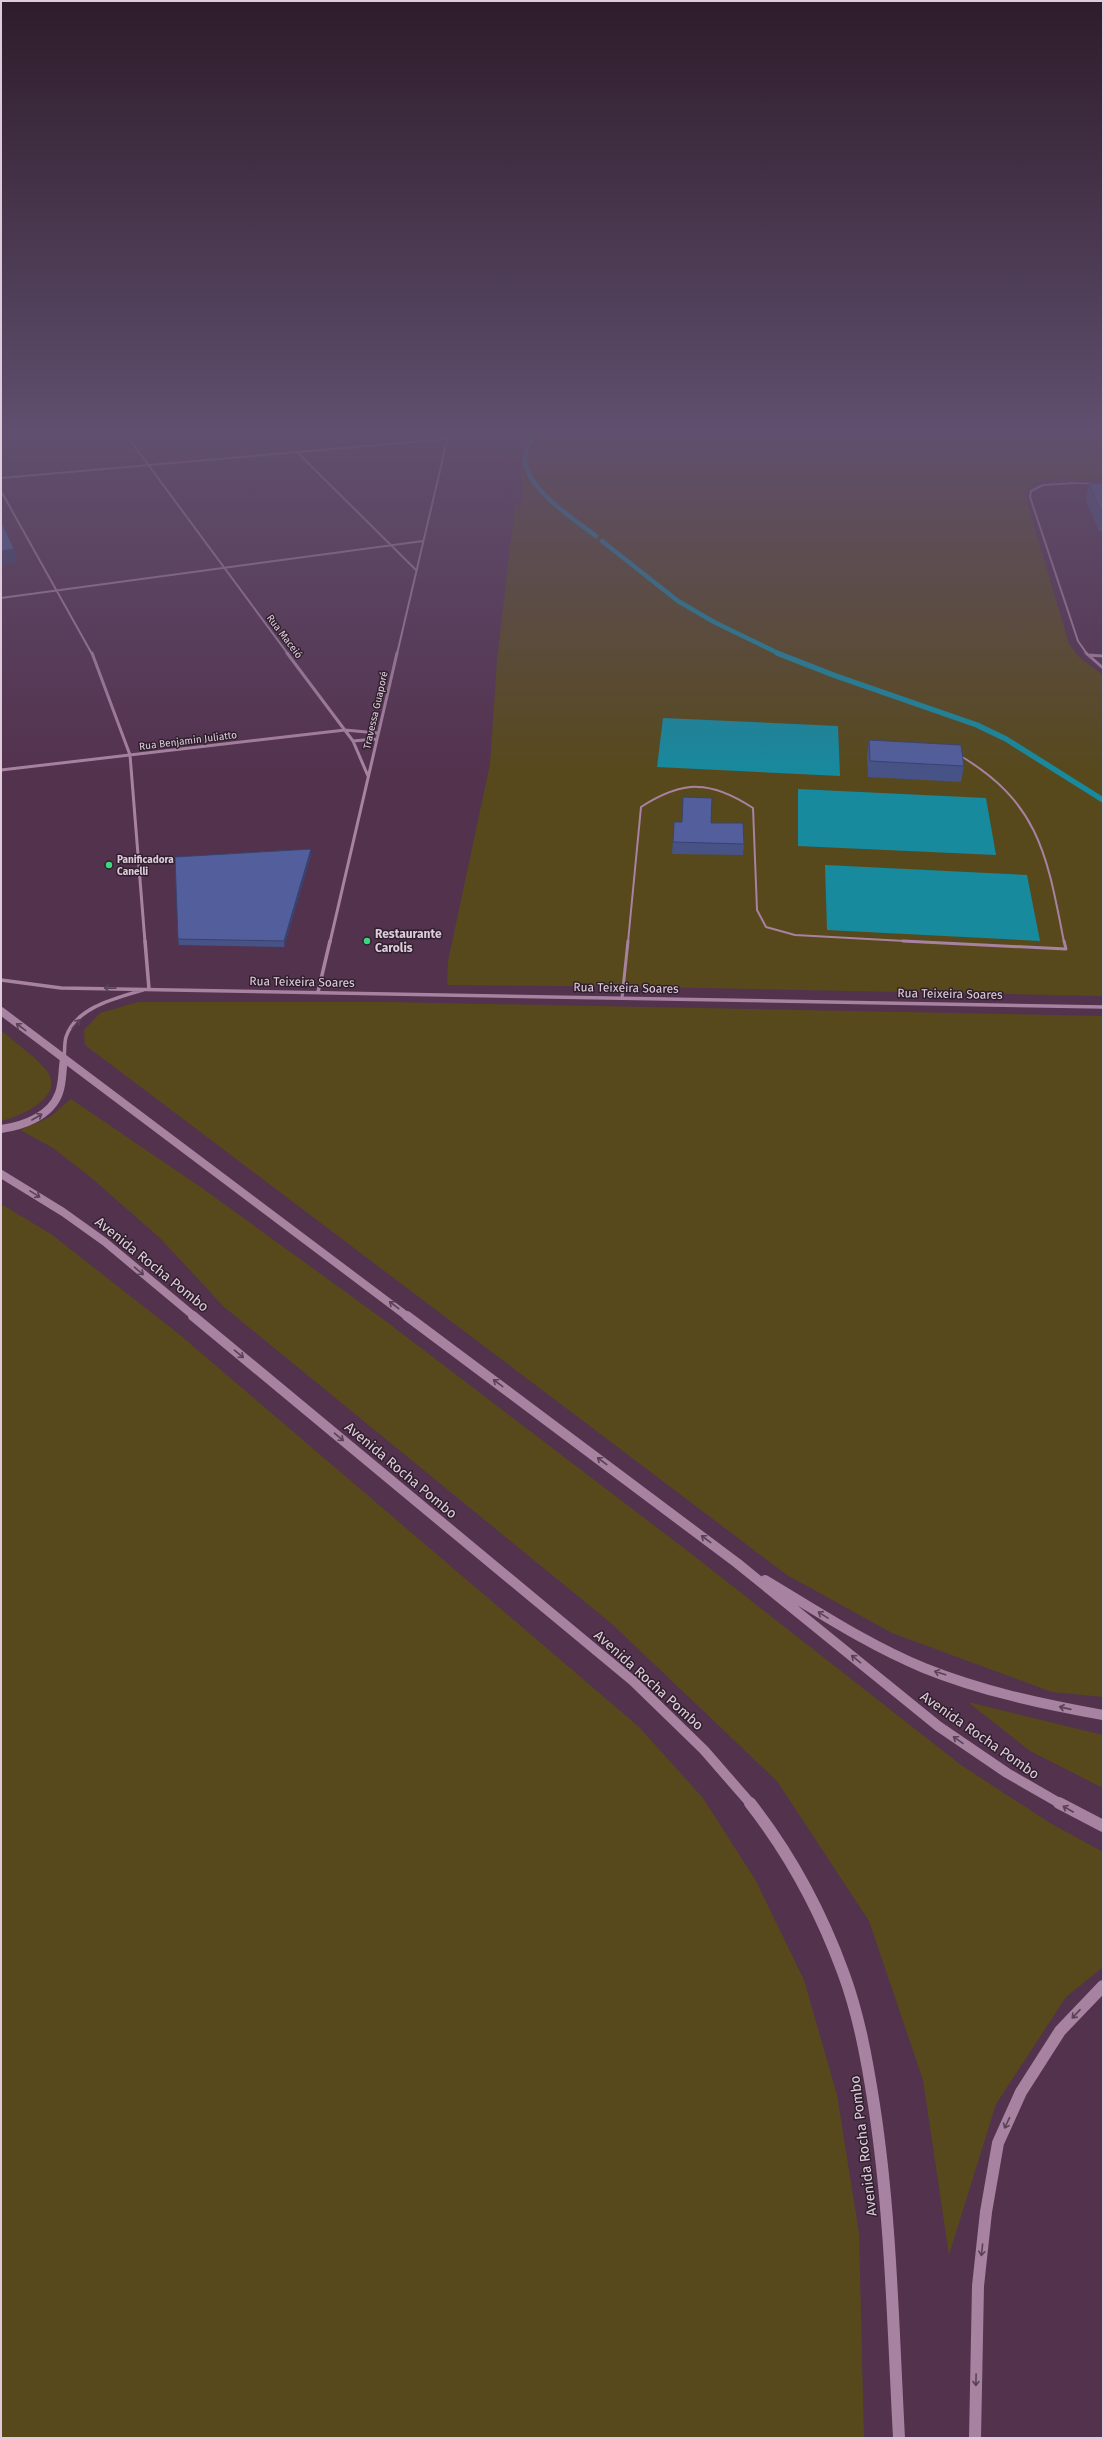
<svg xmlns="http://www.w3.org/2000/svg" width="1104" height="2439" font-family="'Fira Sans',sans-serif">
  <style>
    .green { fill: #57491c }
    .water { fill: #178a9e }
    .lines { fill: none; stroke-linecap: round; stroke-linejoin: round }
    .stream-far1 { stroke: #178a9e; stroke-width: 4.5 }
    .stream { stroke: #178a9e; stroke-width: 5.5 }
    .service-far2 { stroke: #a882a1; stroke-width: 1.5 }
    .service-far1 { stroke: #a882a1; stroke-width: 2 }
    .service { stroke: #a882a1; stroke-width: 3 }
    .minor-far2 { stroke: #a882a1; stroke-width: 2 }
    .minor-far1 { stroke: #a882a1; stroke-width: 3 }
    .minor { stroke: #a882a1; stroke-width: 3.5 }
    .secondary-far2 { stroke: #a882a1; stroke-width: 8 }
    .secondary-far1 { stroke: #a882a1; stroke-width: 10 }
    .secondary { stroke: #a882a1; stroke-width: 12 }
    .wall { fill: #475286 }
    .shaded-wall { fill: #39426d }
    .building { fill: #525f9c; stroke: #39426d }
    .oneway { stroke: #594256 }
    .poi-dot { fill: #3dd77e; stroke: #2f202d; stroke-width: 1.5 }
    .labels { text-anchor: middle; stroke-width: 3; stroke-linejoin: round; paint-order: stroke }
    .far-street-label { font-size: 10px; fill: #e0cbdc; stroke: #2f202d }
    .far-poi-label { font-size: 10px; font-weight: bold; fill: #e0cbdc; stroke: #2f202d; text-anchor: start }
    .poi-label { font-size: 12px; font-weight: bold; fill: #e0cbdc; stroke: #2f202d; text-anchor: start }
    .street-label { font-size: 12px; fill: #e0cbdc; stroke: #2f202d }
    .near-street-label { font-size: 14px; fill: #e0cbdc; stroke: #2f202d }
  </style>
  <rect width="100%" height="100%" fill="#53324e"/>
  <path class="green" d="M526 432H1103V481C1080 480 1040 472 1024 492L1069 644 1079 657 1103 675V996L654 987 447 985 448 961 490 764 497 660 515 505H520C524 493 521 480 521 467 521 455 524 443 526 432Z
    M138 1002H387L1103 1016V1697L1052 1692 892 1633 787 1575 85 1045 84 1030 100 1013Z
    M1 1030C15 1043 35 1056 47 1071 66 1097 19 1117 1 1121Z
    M71 1099 202 1188 387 1322 689 1552 961 1765 1050 1823 1103 1852V1967L1066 1997 996 2104 949 2255 923 2080 869 1921 777 1781 612 1624 224 1307 161 1239 94 1180 53 1148 20 1130 50 1117Z
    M1 1204 51 1234 180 1335 639 1727 703 1798 756 1881 804 1980 837 2095 859 2233 864 2438H1Z
    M968 1702 1103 1735V1788L1030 1751Z"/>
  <path class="water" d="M663 718 838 726 840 776 657 767Z
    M798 789 986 798 996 855 798 846Z
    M825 865 1027 875 1040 941 827 930Z"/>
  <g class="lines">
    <path class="stream-far1" d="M537 432C533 439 525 448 525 457 524 488 574 519 596 536
      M602 541 678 601 714 622 780 654"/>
    <path class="stream" d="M777 653 836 676 977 725 1006 739 1103 800"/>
    <path class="service-far2" d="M1074 483 1103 484"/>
    <path class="service-far1" d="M959 755C1040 803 1047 856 1064 942
      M628 942 641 807C683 780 711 780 753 808L757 910 766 927 795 935 923 942"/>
    <path class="service" d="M903 941 1066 949 1064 941
      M622 998 628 941"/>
    <path class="minor-far2" d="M124 432 288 654
      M297 452 416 570
      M1 478 447 439
      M1074 483 1043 485 1031 491 1030 497 1078 641 1087 654
      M1 491 92 654
      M1 598 423 541
      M397 654 449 432"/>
    <path class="minor-far1" d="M92 653 130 755 145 942
      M287 653 353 741 368 776
      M1086 653 1103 668
      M1088 655 1103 656
      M353 741 376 739
      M1 770 345 730 377 733
      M330 942 397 653"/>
    <path class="minor" d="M145 941 149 989
      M1 980 61 988 1103 1007
      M318 992 330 941
      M64 1059C65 1052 64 1044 66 1037 76 1007 116 998 143 990"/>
    <path class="secondary-far2" d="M1 1011 408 1317
      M1 1129C23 1126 51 1116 59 1093 63 1082 62 1070 64 1059
      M1 1174 63 1212 105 1242 195 1317"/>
    <path class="secondary-far1" d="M193 1316 633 1681 704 1750 751 1804
      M407 1316 737 1563 938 1726 1007 1773 1061 1804
      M765 1580C817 1611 868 1645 924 1668 981 1691 1042 1704 1103 1715"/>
    <path class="secondary" d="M750 1803C790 1854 821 1912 843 1972 859 2015 867 2060 874 2105 891 2215 893 2327 899 2438
      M1059 1803 1103 1826
      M975 2438 978 2286 986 2212 998 2143 1021 2092 1060 2031 1103 1986"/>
  </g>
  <path class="wall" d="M1089 483 1103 484V531H1099L1086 500Z
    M869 740 964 766 961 782 868 777 867 756Z
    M674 822 711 823 744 844 743 855 672 854Z
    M311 855 284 947 179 945 178 939Z"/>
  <path class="shaded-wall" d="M14 549 17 563 1 565V551Z
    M311 849V855L284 947V941Z"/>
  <path class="building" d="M1089 483 1103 484V513H1102Z
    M1 521 14 549 1 551Z
    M869 740 961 745 964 766 870 761Z
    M683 797 712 798 711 823H743L744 844 673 842 674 822H682Z
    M311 849 284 941 178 939 175 857Z"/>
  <defs><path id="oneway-shaft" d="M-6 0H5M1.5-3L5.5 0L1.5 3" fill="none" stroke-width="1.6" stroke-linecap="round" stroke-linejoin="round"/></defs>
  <g class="oneway">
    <use href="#oneway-shaft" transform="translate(110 988) rotate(-179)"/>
    <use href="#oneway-shaft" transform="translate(76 1024) rotate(-50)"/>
    <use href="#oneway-shaft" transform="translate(21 1027) rotate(-143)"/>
    <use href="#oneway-shaft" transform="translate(37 1117) rotate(-30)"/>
    <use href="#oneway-shaft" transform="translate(35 1194) rotate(32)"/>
    <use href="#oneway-shaft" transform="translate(139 1271) rotate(40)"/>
    <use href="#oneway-shaft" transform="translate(394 1305) rotate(-143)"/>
    <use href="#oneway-shaft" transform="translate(239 1354) rotate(40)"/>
    <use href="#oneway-shaft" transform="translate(498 1383) rotate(-143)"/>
    <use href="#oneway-shaft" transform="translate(339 1437) rotate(40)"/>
    <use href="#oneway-shaft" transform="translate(602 1461) rotate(-143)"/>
    <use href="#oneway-shaft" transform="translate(706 1539) rotate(-143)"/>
    <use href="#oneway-shaft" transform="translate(823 1615) rotate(-148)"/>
    <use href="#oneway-shaft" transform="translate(856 1659) rotate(-141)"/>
    <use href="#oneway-shaft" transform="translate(940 1673) rotate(-162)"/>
    <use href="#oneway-shaft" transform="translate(1065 1708) rotate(-167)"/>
    <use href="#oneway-shaft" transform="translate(958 1740) rotate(-145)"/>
    <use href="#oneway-shaft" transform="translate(1068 1809) rotate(-150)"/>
    <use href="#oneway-shaft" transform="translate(1076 2014) rotate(133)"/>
    <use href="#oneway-shaft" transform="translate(1007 2123) rotate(115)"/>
    <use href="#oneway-shaft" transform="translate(982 2250) rotate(96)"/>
    <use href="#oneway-shaft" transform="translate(976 2380) rotate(91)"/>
  </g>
  <linearGradient id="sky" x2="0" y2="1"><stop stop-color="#2e1c2b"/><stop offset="0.56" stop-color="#604f6e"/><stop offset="1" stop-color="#604f6e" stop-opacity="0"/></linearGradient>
  <rect width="1104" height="773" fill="url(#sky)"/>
  <g class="poi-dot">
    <circle cx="109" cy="865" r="4"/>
    <circle cx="367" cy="941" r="4"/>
  </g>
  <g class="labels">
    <g class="far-street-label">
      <text transform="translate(285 636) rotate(53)" y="4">Rua Maceió</text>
      <text transform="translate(375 710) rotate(-77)" y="4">Travessa Guaporé</text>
      <text transform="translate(188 740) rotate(-7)" y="4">Rua Benjamin Juliatto</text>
    </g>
    <g class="far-poi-label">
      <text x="117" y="863">Panificadora<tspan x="117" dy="12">Canelli</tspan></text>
    </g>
    <g class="poi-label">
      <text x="375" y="938">Restaurante<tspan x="375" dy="14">Carolis</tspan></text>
    </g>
    <g class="street-label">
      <text transform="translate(302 982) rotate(1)" y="4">Rua Teixeira Soares</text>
      <text transform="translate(626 988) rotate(1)" y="4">Rua Teixeira Soares</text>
      <text transform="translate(950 994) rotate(1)" y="4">Rua Teixeira Soares</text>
    </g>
    <g class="near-street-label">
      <text transform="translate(152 1264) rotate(39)" y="5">Avenida Rocha Pombo</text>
      <text transform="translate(401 1470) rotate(40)" y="5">Avenida Rocha Pombo</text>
      <text transform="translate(649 1680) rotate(42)" y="5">Avenida Rocha Pombo</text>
      <text transform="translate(980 1735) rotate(35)" y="5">Avenida Rocha Pombo</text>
      <text transform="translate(863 2146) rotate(-97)" y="5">Avenida Rocha Pombo</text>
    </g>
  </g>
  <rect width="1104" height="2439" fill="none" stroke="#e0cbdc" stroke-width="4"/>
</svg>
